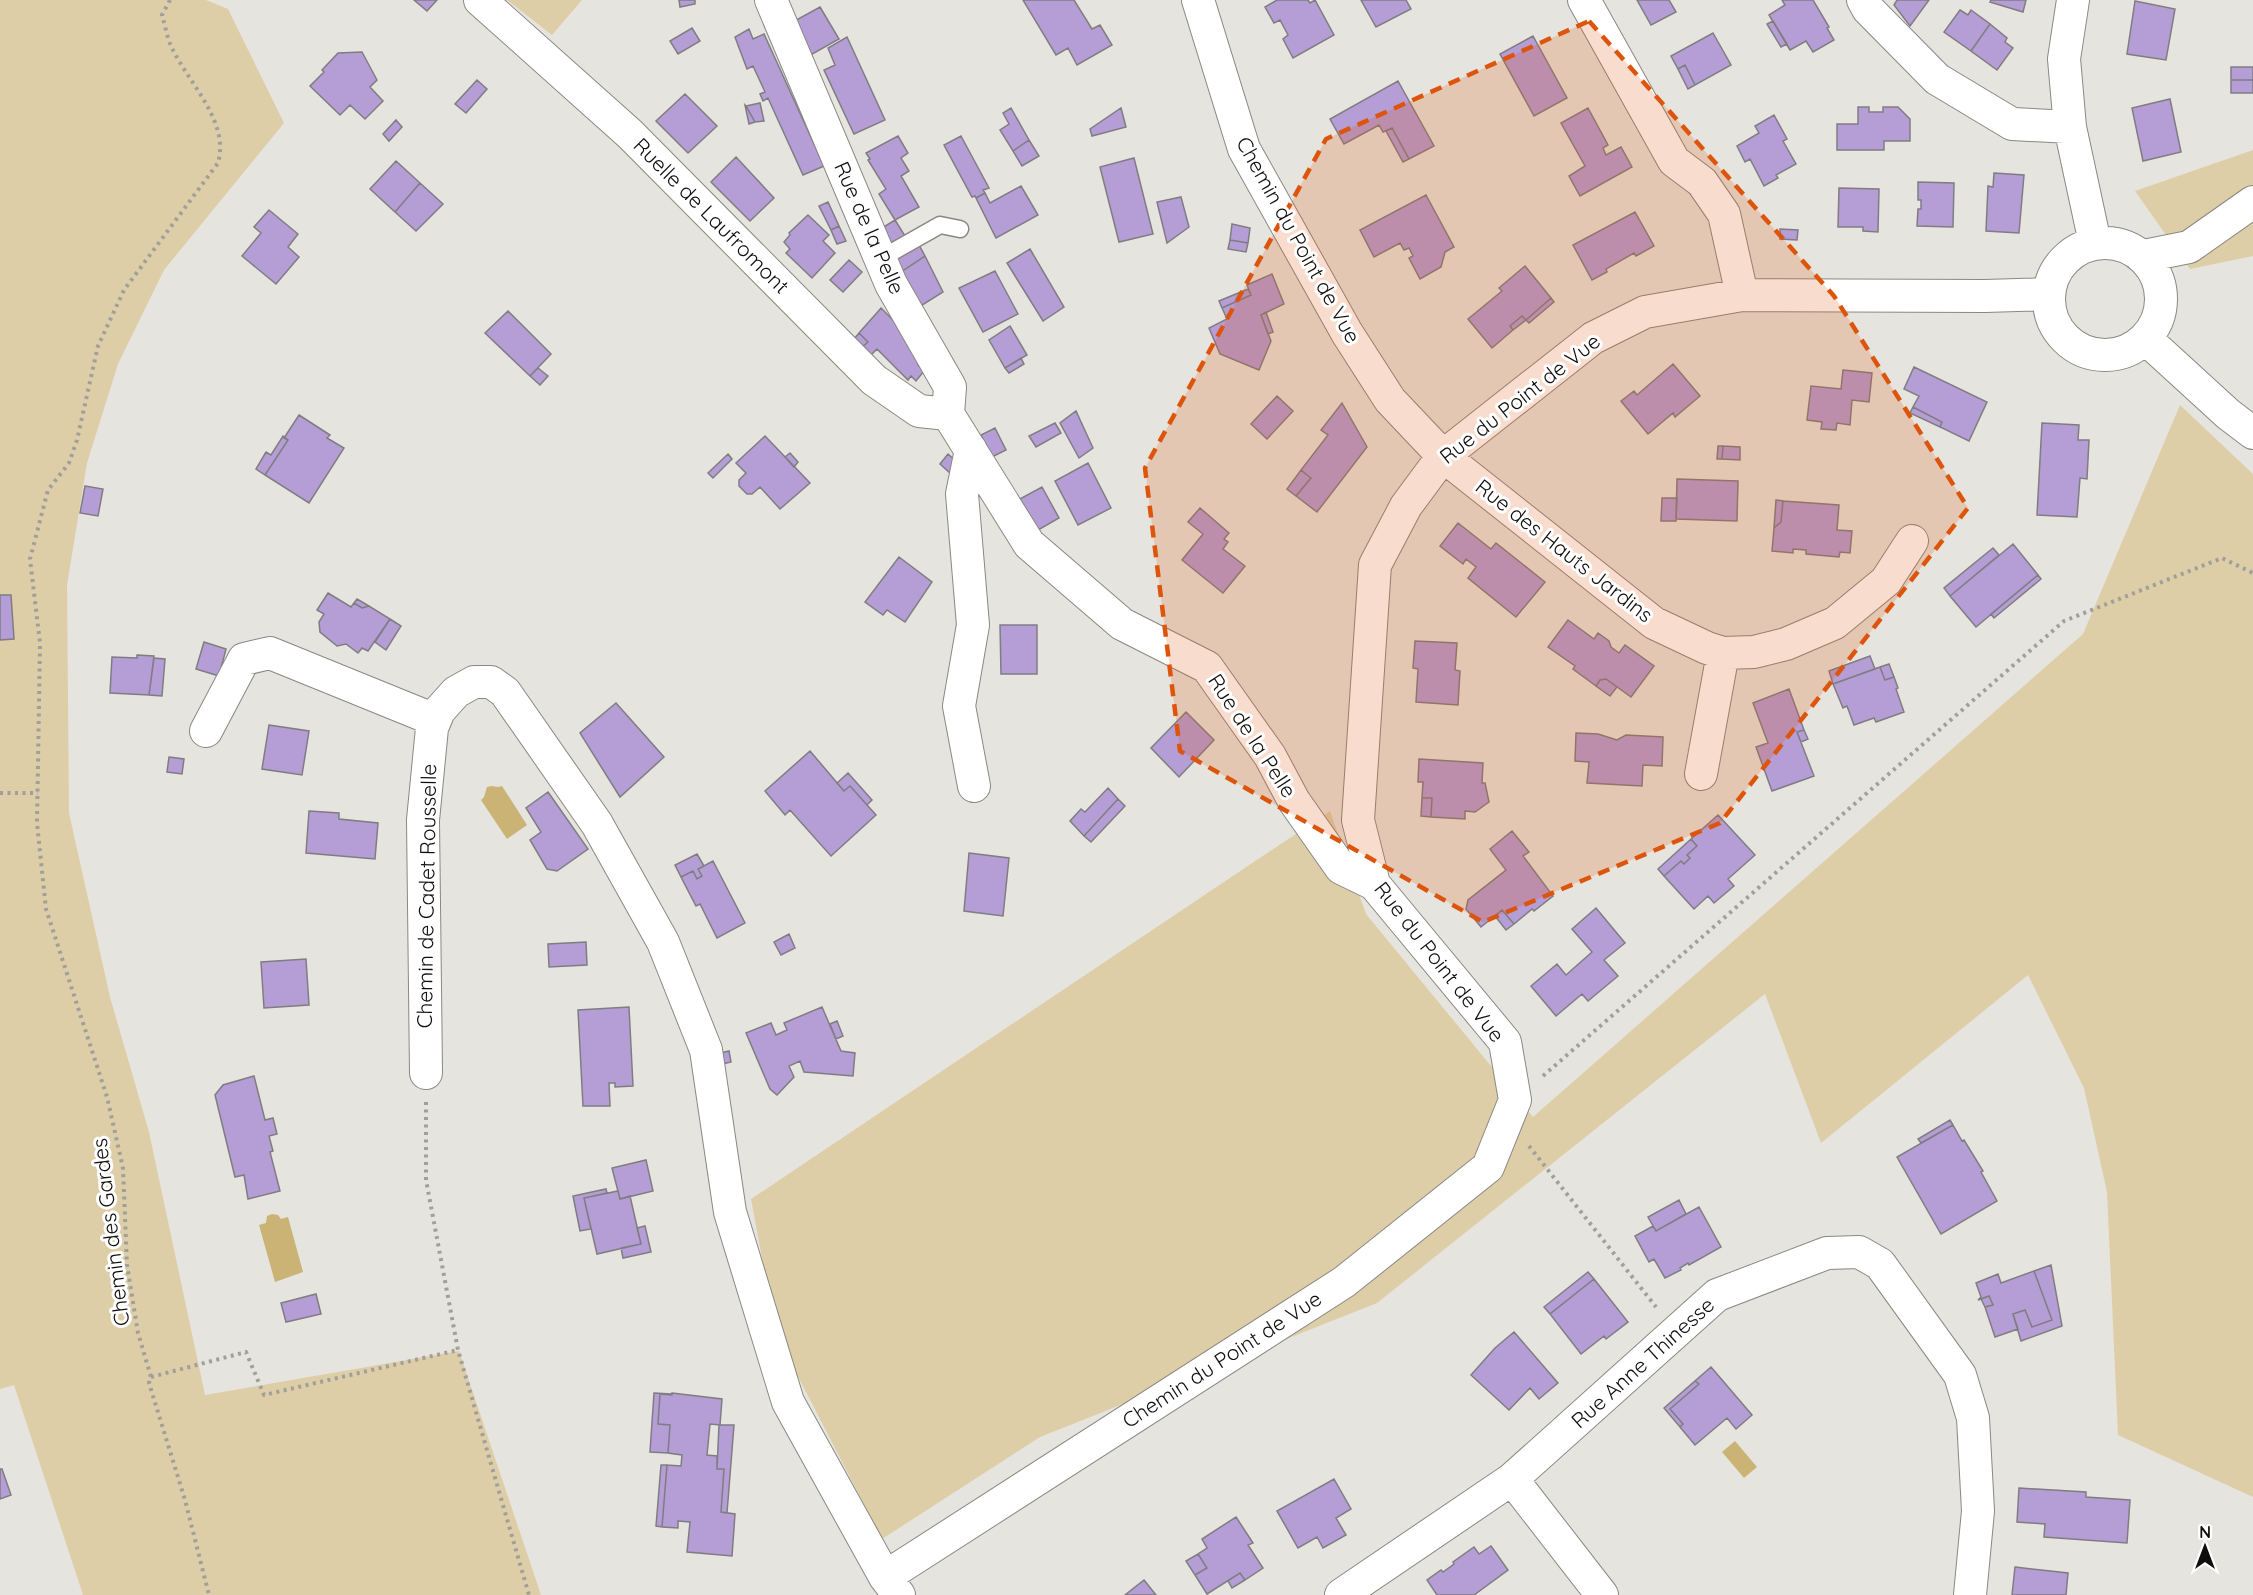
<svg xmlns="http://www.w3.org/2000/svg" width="2253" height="1595" font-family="Quicksand,sans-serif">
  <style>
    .green { fill: #decea8 }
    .water { fill: #cbb376 }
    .building { fill: #b59dd5; stroke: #7f7d82; stroke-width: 1.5 }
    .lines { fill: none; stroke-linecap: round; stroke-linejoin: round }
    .lane-casing { stroke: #8a8883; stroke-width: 19 }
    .street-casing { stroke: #8a8883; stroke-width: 34 }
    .path { stroke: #a19f9b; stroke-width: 4; stroke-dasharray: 3 4.5; stroke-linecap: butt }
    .lane { stroke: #fff; stroke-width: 16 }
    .street { stroke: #fff; stroke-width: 32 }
    .marked { fill: #dd550c; fill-opacity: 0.2; stroke: #dd550c; stroke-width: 4.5; stroke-dasharray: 12 8; stroke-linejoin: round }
    .labels { text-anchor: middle; stroke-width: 6; stroke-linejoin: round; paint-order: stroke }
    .street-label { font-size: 21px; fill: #0f0e0c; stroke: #fff }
  </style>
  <rect width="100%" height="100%" fill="#e6e4de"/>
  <path class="green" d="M0 0H206L228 9 284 123 164 270 118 364 87 463 67 585 69 813 110 997 149 1132 205 1395 459 1351 541 1595H83L14 1385 0 1389Z
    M507 0H582L552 35Z
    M2253 150V256L2190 269 2135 191Z
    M2180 405 2253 474V1497L2118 1435 2107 1192 2084 1088 2028 975 1821 1143 1765 994 1377 1303 1040 1437 882 1539 776 1334 751 1199 1330 811 1366 914 1533 1117 2083 634Z"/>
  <path class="water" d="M492 786 498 787 502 786 527 825 507 839 481 800 484 797 487 787Z
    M272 1214 278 1215 281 1219 288 1217 303 1272 275 1282 259 1225 266 1223 267 1216Z
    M1735 1441 1757 1467 1744 1478 1722 1452Z"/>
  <path class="building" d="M414 0H437L427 11Z
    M679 0H695V4L680 7Z
    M1023 0H1074L1092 29 1100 25 1112 45 1077 65 1068 48 1056 55Z
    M1277 0H1308L1310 3 1315 0 1334 35 1293 58 1283 39 1288 35 1280 20 1274 23 1265 7Z
    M1361 0H1406L1411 9 1376 27Z
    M1637 0H1669L1676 12 1651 25Z
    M1782 0H1813L1829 27 1827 28 1834 40 1813 52 1806 41 1790 50 1769 15 1785 5Z
    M1897 0H1929L1910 26 1894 5Z
    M1991 0H2026L2023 12 1990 2Z
    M2135 1 2175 9 2166 60 2127 54Z
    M820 7 839 39 807 57 789 24Z
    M1960 10 1968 15 1971 10 1990 24 1971 51 1944 32Z
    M1773 21 1787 44 1781 47 1767 24Z
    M1990 24 2007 38 2005 42 2013 48 1997 70 1971 51Z
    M692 28 700 41 678 54 670 41Z
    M749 29 753 39 764 34 824 166 803 175 768 98 763 101 760 94 765 92 753 66 747 69 735 37Z
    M1713 33 1731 65 1695 85 1685 65 1678 69 1671 56Z
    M1533 36 1567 98 1534 116 1500 54Z
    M847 37 885 120 854 134 824 70 835 65 828 48Z
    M362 52 377 80 370 87 383 101 365 119 350 105 340 115 310 86 324 72 322 70 338 53Z
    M1685 65 1695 85 1688 89 1678 69Z
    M2231 67H2253V80H2231Z
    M477 80 487 89 466 113 455 104Z
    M2231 80H2253V93H2231Z
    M1398 81 1434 146 1409 159 1392 128 1383 132 1379 125 1344 144 1330 119Z
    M685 94 717 126 688 153 656 121Z
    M2170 99 2181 152 2143 161 2132 108Z
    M760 103 764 121 755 122 746 106Z
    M745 105 746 106 755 122 749 124Z
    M1858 107H1869V112H1883V107H1898L1910 119V141H1884V150H1837V124H1858Z
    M1011 108 1029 140 1013 151 1000 130 1009 124 1003 113Z
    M1121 108 1126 127 1092 136 1090 129Z
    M1588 108 1608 145 1603 148 1606 155 1621 147 1632 167 1580 196 1569 176 1585 166 1561 123Z
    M1774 115 1787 139 1783 141 1796 164 1776 175 1778 178 1764 186 1750 159 1745 162 1737 146 1759 133 1755 126Z
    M396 120 402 127 389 141 383 134Z
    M1392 128 1409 159 1403 162 1386 131Z
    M898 136 908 153 901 158 909 171 901 176 919 207 895 220 879 194 886 189 868 160 870 159 866 153Z
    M961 136 989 188 983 190 985 193 976 198 975 196 972 197 944 145Z
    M1029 140 1039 156 1022 166 1013 151Z
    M736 157 774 198 750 221 711 182Z
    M1134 158 1153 234 1119 242 1100 167Z
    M396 161 420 183 395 212 370 189Z
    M1994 173 2024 175 2019 233 1986 231 1988 186 1993 187Z
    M1918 182 1954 183 1953 227 1917 226 1918 209H1921V200H1918Z
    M420 183 443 204 416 231 395 212Z
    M1021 186 1038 215 996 238 976 198 985 193 990 203Z
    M1839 188 1879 189 1878 232 1863 231V227H1838Z
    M1426 195 1454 247 1445 252 1441 267 1420 279 1409 258 1413 256 1409 248 1404 250 1400 243 1374 257 1360 230Z
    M1181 197 1189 227 1167 243 1157 202Z
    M828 202 839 226 831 230 819 206Z
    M269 210 298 234 288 247 299 257 276 284 242 256 261 233 254 227Z
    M1635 212 1654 246 1636 256 1634 253 1606 269 1607 272 1592 280 1573 245Z
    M808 215 829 235 823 241 835 253 812 278 786 253 790 249 784 242 790 235 789 233Z
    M895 220 905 236 884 246 877 231Z
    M1232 224 1250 228 1248 243 1230 240Z
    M839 226 846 241 837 244 831 230Z
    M1780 229 1798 230 1797 240 1780 239Z
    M1230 240 1248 243 1246 252 1228 249Z
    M918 243 925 256 898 274 890 260Z
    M1030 249 1064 307 1043 321 1007 263Z
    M925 256 943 292 916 309 898 274Z
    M849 260 862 272 843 292 830 280Z
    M1525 266 1551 298 1526 320 1522 316 1510 326 1513 330 1492 348 1468 319 1502 291 1499 288Z
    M995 271 1018 314 983 332 959 288Z
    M1272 274 1284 304 1261 315 1271 341 1259 370 1220 354 1209 328 1227 319 1222 308 1251 295 1247 285Z
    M1248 289 1251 295 1222 308 1219 301Z
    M1551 298 1554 302 1529 323 1526 320Z
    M881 308 893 320 906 327 924 356 918 365 924 371 916 381 911 376 908 380 877 349 871 355 862 347 868 342 859 333Z
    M508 311 551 354 530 376 485 333Z
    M1266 312 1273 332 1268 334 1261 315Z
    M1522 316 1526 320 1513 330 1510 326Z
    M1010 326 1027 355 1005 368 989 340Z
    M859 333 868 342 862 347 854 339Z
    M1021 358 1024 364 1009 373 1005 368Z
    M1673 364 1700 396 1675 417 1673 413 1648 434 1621 401 1634 391 1637 395Z
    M1914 367 1987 402 1969 441 1940 427 1942 422 1913 407 1919 396 1904 389Z
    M538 368 548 376 540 385 530 376Z
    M1843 370 1872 373 1869 402 1852 400 1850 425 1837 423 1836 430 1821 429 1822 422 1807 420 1811 386 1841 389Z
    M1277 396 1293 411 1267 439 1251 424Z
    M1342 403 1367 447 1317 512 1296 496 1311 478 1301 470 1328 435 1321 430Z
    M1913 407 1942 422 1940 427 1910 413Z
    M1076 411 1093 448 1079 458 1060 423Z
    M299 415 330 435 327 438 344 448 309 503 265 475 288 440 284 438Z
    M1055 423 1061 433 1036 447 1029 436Z
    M2042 423 2079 425 2078 440H2089L2087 479 2080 478 2077 517 2037 515Z
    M995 428 1006 450 992 457 981 435Z
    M283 436 288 440 265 475 256 469 266 452 271 455Z
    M765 436 810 483 780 509 760 487 752 494H747L739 486V480L746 473 736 463Z
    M1718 446H1723L1722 459H1717Z
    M1723 446 1740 447V460L1722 459Z
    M790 453 798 462 794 467 785 457Z
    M728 454 732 459 713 478 708 473Z
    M948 454 957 462 950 473 940 464Z
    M1088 463 1111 508 1078 525 1055 481Z
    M1301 470 1311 478 1296 496 1287 489Z
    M1677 479 1738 481 1737 521 1676 519Z
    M85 486 103 489 98 516 80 513Z
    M1042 487 1059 518 1033 533 1016 501Z
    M1662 498H1677L1676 521H1661Z
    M1776 500 1783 501 1781 522 1774 528Z
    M1783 501 1839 505 1837 530 1852 531 1850 553 1840 552 1839 557 1806 554V550L1793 549V553L1772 551 1774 528 1781 522Z
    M1200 508 1229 533 1224 539 1228 542 1223 549 1245 566 1223 593 1182 560 1203 534 1188 522Z
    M1458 523 1491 549 1496 543 1545 582 1516 617 1468 578 1476 567 1466 559 1463 564 1440 546Z
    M2013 544 2038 575 1976 627 1950 596Z
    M1993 548 1999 555 1950 596 1944 588Z
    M899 557 932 582 905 622 887 610 883 615 865 602Z
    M2038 575 2041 579 1994 618 1991 614Z
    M328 593 351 607 354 603 362 608 369 606 390 619 368 651 362 648 358 653 346 644 337 646 320 632 319 622 324 614 317 610Z
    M0 595H11L14 639 0 640Z
    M357 599 369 606 362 608 354 603Z
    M390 619 401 626 386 650 375 642Z
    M1568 620 1594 639 1598 633 1609 641 1611 647 1619 653 1625 645 1654 666 1631 697 1606 679 1600 680 1596 686 1573 669 1575 666 1548 647Z
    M1000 625H1037V674H1001Z
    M1415 641 1457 643 1455 670 1460 671 1458 705 1416 702 1418 669 1413 668Z
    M204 642 226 649 219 676 196 669Z
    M137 655 154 656 149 695 110 693 112 657 137 658Z
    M1870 656 1875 669 1833 684 1829 671Z
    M154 658 165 659 162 696 149 695Z
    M1889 664 1894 677 1885 680 1880 667Z
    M1880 667 1885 680 1894 677 1898 688 1896 689 1904 712 1876 722 1874 718 1854 725 1847 706 1843 708 1833 684Z
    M1606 679 1617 687 1610 696 1596 686 1600 680Z
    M1789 689 1804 730 1797 732 1814 776 1772 791 1756 747 1768 743 1753 703Z
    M616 703 664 757 620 797 580 733Z
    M1186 712 1214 740 1179 777 1151 748Z
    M269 725 309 731 302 775 262 769Z
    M1804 730 1808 739 1801 742 1797 732Z
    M1576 733 1598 734 1617 740 1626 735 1663 737 1662 766 1643 765 1642 786 1587 783 1589 762 1575 761Z
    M810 751 844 791 850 786 876 815 831 856 790 810 785 815 765 791Z
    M169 757 184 759 182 774 167 772Z
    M1419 759 1483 763 1482 783H1485L1489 802 1475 812 1465 811V819L1431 817 1432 798H1422L1423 782H1418Z
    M848 773 872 800 867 805 850 786 844 791 837 783Z
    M1108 788 1118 799 1084 836 1070 821 1081 809 1085 812Z
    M548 792 588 849 557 871 547 869 530 840 541 832 526 808Z
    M1422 798H1432L1431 817 1421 816Z
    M1118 799 1125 806 1091 842 1084 836Z
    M309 811 339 813V819L378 823 375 859 306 853Z
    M1718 815 1755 855 1728 879 1734 886 1714 903 1708 896 1694 909 1664 876 1681 861 1684 864 1690 858 1687 855 1697 846 1691 839Z
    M1512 831 1529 852 1523 856 1553 896 1534 911 1532 909 1514 924 1502 910 1481 927 1466 909 1468 900 1506 870 1490 849Z
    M1691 839 1697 846 1687 855 1690 858 1684 864 1681 861 1664 876 1658 869Z
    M969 853 1009 858 1003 916 964 911Z
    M697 854 704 866 698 869 702 876 697 879 693 871 681 877 675 865Z
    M713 861 745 923 717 938 700 904 696 906 681 877 693 871 697 879 702 876 698 869Z
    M1596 908 1625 943 1604 960 1618 976 1588 1001 1582 994 1556 1016 1531 986 1557 964 1566 975 1592 952 1572 929Z
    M1502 910 1514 924 1506 930 1495 916Z
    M789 934 795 948 781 955 774 942Z
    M586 942 587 965 549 967 548 944Z
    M306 959 309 1005 264 1008 261 962Z
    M629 1007 633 1086 615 1087V1083H609L610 1106H583L578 1010Z
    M822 1007 841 1051 855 1053 853 1076 804 1072 800 1061 789 1066 794 1077 777 1095 770 1089 746 1033 771 1023 776 1035 787 1030 784 1023Z
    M837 1021 843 1036 836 1039 830 1024Z
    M729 1051 731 1062 718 1065 716 1054Z
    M254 1076 265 1120 273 1118 277 1134 269 1136 273 1151 270 1152 280 1191 248 1199 244 1175 235 1177 215 1095 223 1085Z
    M1950 1120 1953 1125 1921 1143 1918 1139Z
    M1953 1125 1962 1141 1964 1140 1983 1171 1981 1172 1997 1201 1941 1234 1897 1157Z
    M646 1160 653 1191 620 1199 612 1168Z
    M606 1189 607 1193 584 1198 591 1229 580 1231 573 1196Z
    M618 1191 620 1199 630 1196 641 1244 597 1254 584 1198Z
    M1679 1200 1686 1214 1656 1231 1648 1217Z
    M1699 1207 1721 1247 1689 1265 1688 1263 1680 1268 1681 1270 1665 1278 1654 1259 1649 1262 1635 1236 1653 1226 1656 1231Z
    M645 1226 651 1252 623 1258 621 1248 641 1244 637 1228Z
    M2051 1265 2062 1326 2021 1341 2013 1314 2025 1310 2032 1327 2052 1320 2034 1271Z
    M2034 1271 2052 1320 2032 1327 2025 1310 2013 1314 2018 1329 1995 1337 1985 1307 1993 1305 1989 1296 1978 1300 1981 1297 1976 1283 1998 1274 2001 1283Z
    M1588 1272 1594 1279 1550 1314 1544 1307Z
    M1594 1279 1628 1322 1606 1339 1604 1336 1581 1354 1550 1314Z
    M316 1294 321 1314 286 1322 281 1303Z
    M1989 1296 1993 1305 1985 1307 1981 1299Z
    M1514 1332 1558 1383 1539 1399 1530 1388 1509 1410 1471 1375 1495 1348Z
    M1711 1367 1752 1415 1736 1429 1727 1418 1695 1445 1680 1427 1683 1424 1670 1409 1699 1384 1695 1381Z
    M1695 1381 1699 1384 1670 1409 1683 1424 1680 1427 1664 1408Z
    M654 1393 672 1394H660L658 1424 670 1425 668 1453 650 1452Z
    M672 1393 722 1399 720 1425 710 1424 707 1455 717 1456V1469H724L721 1512 735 1514 732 1556 687 1552 690 1522 678 1521V1528L662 1527 667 1465 681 1466 682 1455 668 1453 670 1425 658 1424 660 1394 672 1395Z
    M719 1425H734L727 1513 721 1512 724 1469H717Z
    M661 1465H667L662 1527 656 1526Z
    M0 1469H2L11 1495 0 1499Z
    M1334 1479 1351 1509 1336 1518 1346 1535 1323 1548 1317 1537 1298 1548 1277 1511Z
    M2019 1488 2086 1492V1497L2130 1500 2127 1543 2044 1537 2045 1524 2017 1522Z
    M1236 1517 1253 1543 1248 1545 1263 1568 1245 1580 1240 1573 1207 1594 1195 1575 1207 1568 1198 1554 1207 1548 1202 1539Z
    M1491 1546 1508 1570 1474 1595H1437L1427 1580 1441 1570 1443 1572 1454 1564 1453 1562 1474 1547 1479 1554Z
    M1198 1554 1207 1568 1195 1575 1186 1561Z
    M2015 1567 2068 1573 2066 1595H2012Z
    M1240 1573 1245 1580 1232 1588 1228 1581Z
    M1144 1580 1156 1595H1125Z"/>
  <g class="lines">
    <g class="lane-casing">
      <path id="lane" d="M880 259 940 225 960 229"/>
    </g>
    <g class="street-casing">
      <path id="street" d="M480 0 630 134 874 380 919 411 948 414
        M771 0 891 284 950 387 948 414 1029 544 1122 624 1207 667 1270 756 1294 801 1341 868 1374 884
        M1198 0 1244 149 1347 333 1390 400 1443 456 1654 623 1707 648 1723 653 1754 652 1786 644 1835 623 1886 581 1912 541
        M1584 0 1674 161 1702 182 1724 214 1742 295
        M1863 0 1868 9 1937 79 2012 124 2070 127
        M2073 0 2064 59 2070 127 2095 243
        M2049 299a56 56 0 1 1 112 0a56 56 0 1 1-112 0Z
        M2144 256 2189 247 2253 202
        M2146 339 2228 414 2253 433
        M971 450 962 494 973 625 959 706 974 786
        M206 731 244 659 270 653 435 720
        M1701 774 1723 653
        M426 1073 423 820 432 728 439 711 456 692 474 682H491L505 692 597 824 663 942 706 1050 730 1212 788 1402 885 1577 899 1595
        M1512 1479 1602 1595
        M885 1577 1344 1282 1488 1167 1515 1100 1505 1042 1374 884 1358 820 1375 565 1406 506 1443 456 1593 338 1645 312 1742 295 1985 296 2048 294
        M1341 1595 1512 1479 1717 1295 1827 1253 1859 1252 1880 1264 1960 1375 1973 1418 1978 1511 1970 1595"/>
    </g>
    <path class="path" d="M170 0 162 15C165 25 167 37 171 46 188 83 230 121 218 163L124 290 98 346 77 440 69 463 48 490 30 559 40 643 37 823 46 909 107 1097 123 1168 127 1265 138 1333 151 1377 149 1383 185 1500 209 1595
      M0 793H38
      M1543 1076 2064 621 2222 558 2253 573
      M426 1102V1180L458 1350 529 1595
      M1529 1146 1656 1307
      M151 1377 246 1352 264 1395 458 1350"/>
    <use href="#lane" class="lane"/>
    <use href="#street" class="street"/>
  </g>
  <path class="marked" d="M1589 21 1834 296 1968 508 1720 823 1483 922 1180 751 1145 468 1326 139Z"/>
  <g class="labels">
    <g class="street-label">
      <text transform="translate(711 216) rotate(45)" y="7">Ruelle de Laufromont</text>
      <text transform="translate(869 228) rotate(66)" y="7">Rue de la Pelle</text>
      <text transform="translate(1298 240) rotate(61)" y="7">Chemin du Point de Vue</text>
      <text transform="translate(1520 399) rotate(-38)" y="7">Rue du Point de Vue</text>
      <text transform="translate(1564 551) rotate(38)" y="7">Rue des Hauts Jardins</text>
      <text transform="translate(1252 736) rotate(57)" y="7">Rue de la Pelle</text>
      <text transform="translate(427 896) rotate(-89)" y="7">Chemin de Cadet Rousselle</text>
      <text transform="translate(1439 962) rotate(52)" y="7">Rue du Point de Vue</text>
      <text transform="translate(111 1232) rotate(-97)" y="7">Chemin des Gardes</text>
      <text transform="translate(1222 1360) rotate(-33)" y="7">Chemin du Point de Vue</text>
      <text transform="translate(1643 1363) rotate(-42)" y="7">Rue Anne Thinesse</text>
    </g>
  </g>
  <g transform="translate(2205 1547)" stroke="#ffffff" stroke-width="4.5" paint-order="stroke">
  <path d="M0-4.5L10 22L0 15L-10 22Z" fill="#0f0e0c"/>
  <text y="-9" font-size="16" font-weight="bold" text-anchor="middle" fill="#0f0e0c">N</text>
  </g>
</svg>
